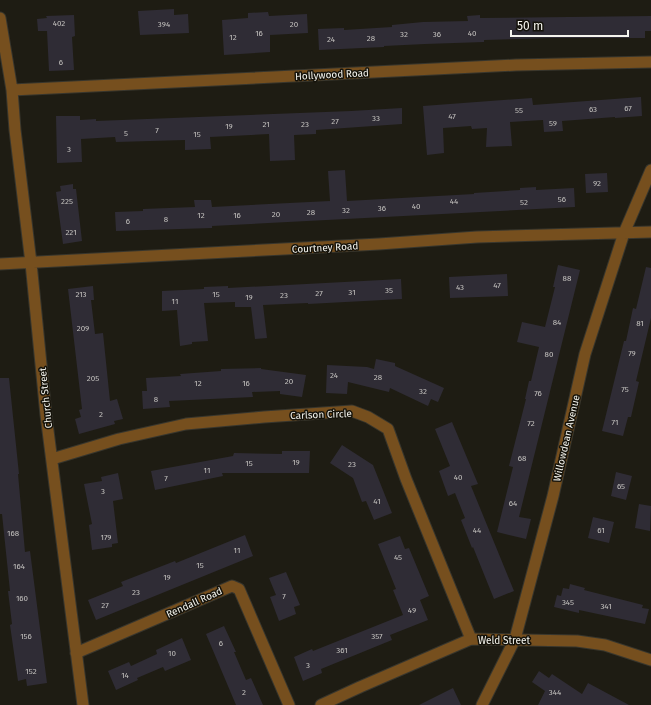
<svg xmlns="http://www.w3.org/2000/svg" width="651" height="705" font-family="'Fira Sans',sans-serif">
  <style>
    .building { fill: #2f2c35 }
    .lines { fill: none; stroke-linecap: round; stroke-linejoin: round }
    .minor-casing { stroke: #38362d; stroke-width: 13 }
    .tertiary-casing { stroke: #38362d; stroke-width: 13 }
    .minor { stroke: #764f1e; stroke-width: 11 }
    .tertiary { stroke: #764f1e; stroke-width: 11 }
    .labels { text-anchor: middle; stroke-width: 3; stroke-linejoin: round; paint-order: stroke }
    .number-label { font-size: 8px; fill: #c4c2bf }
    .street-label { font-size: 10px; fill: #f5f4ed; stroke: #15130b }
  </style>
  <rect width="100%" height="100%" fill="#1e1c13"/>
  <path class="building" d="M174 9V15L188 14 189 33 140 35 138 11Z
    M268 12 269 16 307 14 308 33 270 35V52L224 55 222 20 248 18V13Z
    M74 15 75 36 72 37 74 70 49 71 47 31H38L37 19 47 18 46 16Z
    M480 15V18L651 16V31H645V38H551L484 40V42L425 44 384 46V47L319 50 318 29 344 28V30L392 27V25L423 22 468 21 467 16Z
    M641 97 642 116 615 118V117L562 121 563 131 544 132 543 120 510 122 512 146 486 147 487 128 472 129 471 126 443 128 444 153 427 155 423 106 532 98 533 105Z
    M402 108V124L316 130V134L294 135 295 160 270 161 269 134 210 137 211 149 185 150V140L116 142 115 137 81 139 82 162 57 163 56 116H80V120L96 119V121L351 111Z
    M345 170 347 201 474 194V193L520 190V188L536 187V190L574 188 575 207 212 226V228L116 231 115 212 143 211V209L195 207 194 200H211L212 207 330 201 328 171Z
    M607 173 608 192 586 193 585 174Z
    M73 184V189H76L82 241 63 244 56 192 61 191 60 186Z
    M558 265 580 270 519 517 531 519 526 539 497 532 513 467 509 466 526 399H525L529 381H531L539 347 517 342 522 322 545 327 555 287H553Z
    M646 267 651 268V318L636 381 639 382 631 417H628L623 436 602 431 624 341H626L633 308 636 309Z
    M507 274 508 296 450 298 449 277Z
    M401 279 402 299 308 304V303L263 305 267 338 255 339 251 307H235V302L204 303 208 341 192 342V344L180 346 177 310 162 311V291L204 289V287L228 286V288Z
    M93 286 94 300H91L95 334 103 333 110 401 117 399 123 419 114 421 115 424 79 434 75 419 81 417 79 410 82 409 68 289Z
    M376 359 395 363V366L444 388 438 402 431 399 428 406 390 388 389 392 348 382 347 394 326 393 327 365 367 367 374 369Z
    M261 368V369L306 375 302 397 280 394V391L252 392 253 397 169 401 170 407 143 409 142 391H147L146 378 181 376 180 374 221 371V369Z
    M0 378H9L19 474H18L25 552 30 551 47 683 27 686 26 679 18 681 10 625 12 624 8 591H10L2 514H0Z
    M452 422 478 484 471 486 514 591 494 599 473 547 472 548 461 520 465 518 455 493 448 496 439 471 450 466 435 429Z
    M342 445 373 465 392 513 374 520 366 501 362 502 353 478 330 463Z
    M282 451H310L309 473H222L223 476 155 490 151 471 233 456 234 453 282 454Z
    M616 472 632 476 626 500 611 496Z
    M118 473 123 499 113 501 118 543 112 544V547L92 550 89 525 92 524 84 484 102 481 101 477Z
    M639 504 651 506 650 531 635 528Z
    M593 517 614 522 609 543 588 538Z
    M245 535 253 556 96 620 88 600 123 586 121 582 175 561 176 563Z
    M400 536 405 549 409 548 429 596 420 600 428 620 390 635 392 640 321 669 322 673 303 681 294 657 312 649 313 651 403 615 393 590 396 589 378 544Z
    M286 572 300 605 294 607 296 614 279 621 270 597 276 595 269 578Z
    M570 584 585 588 584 590 643 605 642 608 649 609 645 624 579 610V613L554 607 557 595 561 596 563 588 569 589Z
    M224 626 236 652H234L246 680 251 678 263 705H236L206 634Z
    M182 638 191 660 165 671 163 667 137 678 138 680 116 690 108 671 129 662 131 666 157 654 156 650Z
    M539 671 549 678 552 674 582 694 588 683 629 705H538L545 691 532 682Z
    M453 688 461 705H419Z"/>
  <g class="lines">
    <g class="minor-casing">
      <path id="minor" d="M0 18 12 90 15 130 31 263 46 415 83 705
        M12 90 516 65 651 62
        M0 264 379 244 477 237 651 232
        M52 459 119 439 186 424 264 417 352 411 368 417 388 429 406 479 471 639
        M76 653 232 586 239 589 289 705
        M482 705 515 639 553 496 585 354 624 233 651 170"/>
    </g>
    <g class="tertiary-casing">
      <path id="tertiary" d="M321 705 360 687 471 639 577 641 605 645 651 660"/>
    </g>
    <use href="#minor" class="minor"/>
    <use href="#tertiary" class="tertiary"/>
  </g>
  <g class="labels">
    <g class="number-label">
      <text x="59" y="26">402</text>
      <text x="164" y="27">394</text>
      <text x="294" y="27">20</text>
      <text x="259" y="36">16</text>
      <text x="472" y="36">40</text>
      <text x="404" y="37">32</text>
      <text x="437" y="37">36</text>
      <text x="233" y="40">12</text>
      <text x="371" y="41">28</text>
      <text x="331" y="42">24</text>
      <text x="61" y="65">6</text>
      <text x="628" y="111">67</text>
      <text x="593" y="112">63</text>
      <text x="519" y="113">55</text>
      <text x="452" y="119">47</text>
      <text x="376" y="121">33</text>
      <text x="335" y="124">27</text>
      <text x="553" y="126">59</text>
      <text x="266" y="127">21</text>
      <text x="305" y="127">23</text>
      <text x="229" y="129">19</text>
      <text x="157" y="133">7</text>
      <text x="126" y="136">5</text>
      <text x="197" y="137">15</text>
      <text x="69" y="152">3</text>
      <text x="597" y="186">92</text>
      <text x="562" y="202">56</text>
      <text x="67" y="204">225</text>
      <text x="454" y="204">44</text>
      <text x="524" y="205">52</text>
      <text x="416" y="209">40</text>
      <text x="382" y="211">36</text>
      <text x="346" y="213">32</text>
      <text x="311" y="215">28</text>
      <text x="276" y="217">20</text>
      <text x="201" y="218">12</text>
      <text x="237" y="218">16</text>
      <text x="166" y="222">8</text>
      <text x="128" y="224">6</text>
      <text x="71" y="235">221</text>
      <text x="567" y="281">88</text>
      <text x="497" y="288">47</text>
      <text x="460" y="290">43</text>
      <text x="389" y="293">35</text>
      <text x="352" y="295">31</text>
      <text x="319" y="296">27</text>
      <text x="81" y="297">213</text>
      <text x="216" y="297">15</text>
      <text x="284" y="298">23</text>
      <text x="249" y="300">19</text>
      <text x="175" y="304">11</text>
      <text x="557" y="325">84</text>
      <text x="640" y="326">81</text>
      <text x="83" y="331">209</text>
      <text x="632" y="356">79</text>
      <text x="549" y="357">80</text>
      <text x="334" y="378">24</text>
      <text x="378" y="380">28</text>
      <text x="93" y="381">205</text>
      <text x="289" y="384">20</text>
      <text x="198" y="386">12</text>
      <text x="246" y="386">16</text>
      <text x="625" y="392">75</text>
      <text x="423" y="394">32</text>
      <text x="538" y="396">76</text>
      <text x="156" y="402">8</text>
      <text x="101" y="417">2</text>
      <text x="615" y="425">71</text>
      <text x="531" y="426">72</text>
      <text x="522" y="461">68</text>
      <text x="296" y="465">19</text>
      <text x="249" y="466">15</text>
      <text x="352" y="467">23</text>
      <text x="207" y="473">11</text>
      <text x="458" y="480">40</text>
      <text x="166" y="481">7</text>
      <text x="621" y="489">65</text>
      <text x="103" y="494">3</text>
      <text x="377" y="504">41</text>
      <text x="513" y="506">64</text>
      <text x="477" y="533">44</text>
      <text x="601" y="533">61</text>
      <text x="13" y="536">168</text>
      <text x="106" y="540">179</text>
      <text x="237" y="553">11</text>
      <text x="398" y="560">45</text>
      <text x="200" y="568">15</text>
      <text x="19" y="569">164</text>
      <text x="167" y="580">19</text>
      <text x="136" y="595">23</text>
      <text x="284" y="599">7</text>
      <text x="22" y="601">160</text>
      <text x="568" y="605">345</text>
      <text x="105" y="608">27</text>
      <text x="606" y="609">341</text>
      <text x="412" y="613">49</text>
      <text x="26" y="639">156</text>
      <text x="377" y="639">357</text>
      <text x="221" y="646">6</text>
      <text x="342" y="653">361</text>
      <text x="172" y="656">10</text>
      <text x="308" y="668">3</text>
      <text x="31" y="674">152</text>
      <text x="125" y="678">14</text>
      <text x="244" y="695">2</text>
      <text x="555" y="695">344</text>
    </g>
    <g class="street-label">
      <text transform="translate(332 74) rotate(-3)" y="4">Hollywood Road</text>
      <text transform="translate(325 247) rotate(-3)" y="4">Courtney Road</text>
      <text transform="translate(45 398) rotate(-96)" y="4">Church Street</text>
      <text transform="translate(321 414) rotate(-2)" y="4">Carlson Circle</text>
      <text transform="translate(566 438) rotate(-77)" y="4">Willowdean Avenue</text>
      <text transform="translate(194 602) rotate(-24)" y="4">Rendall Road</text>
      <text x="504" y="644">Weld Street</text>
    </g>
  </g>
  <path d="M511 30v6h117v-6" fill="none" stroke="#f5f4ed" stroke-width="2"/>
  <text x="517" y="30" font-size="12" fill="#f5f4ed" stroke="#15130b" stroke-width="3" paint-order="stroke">50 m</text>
</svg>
